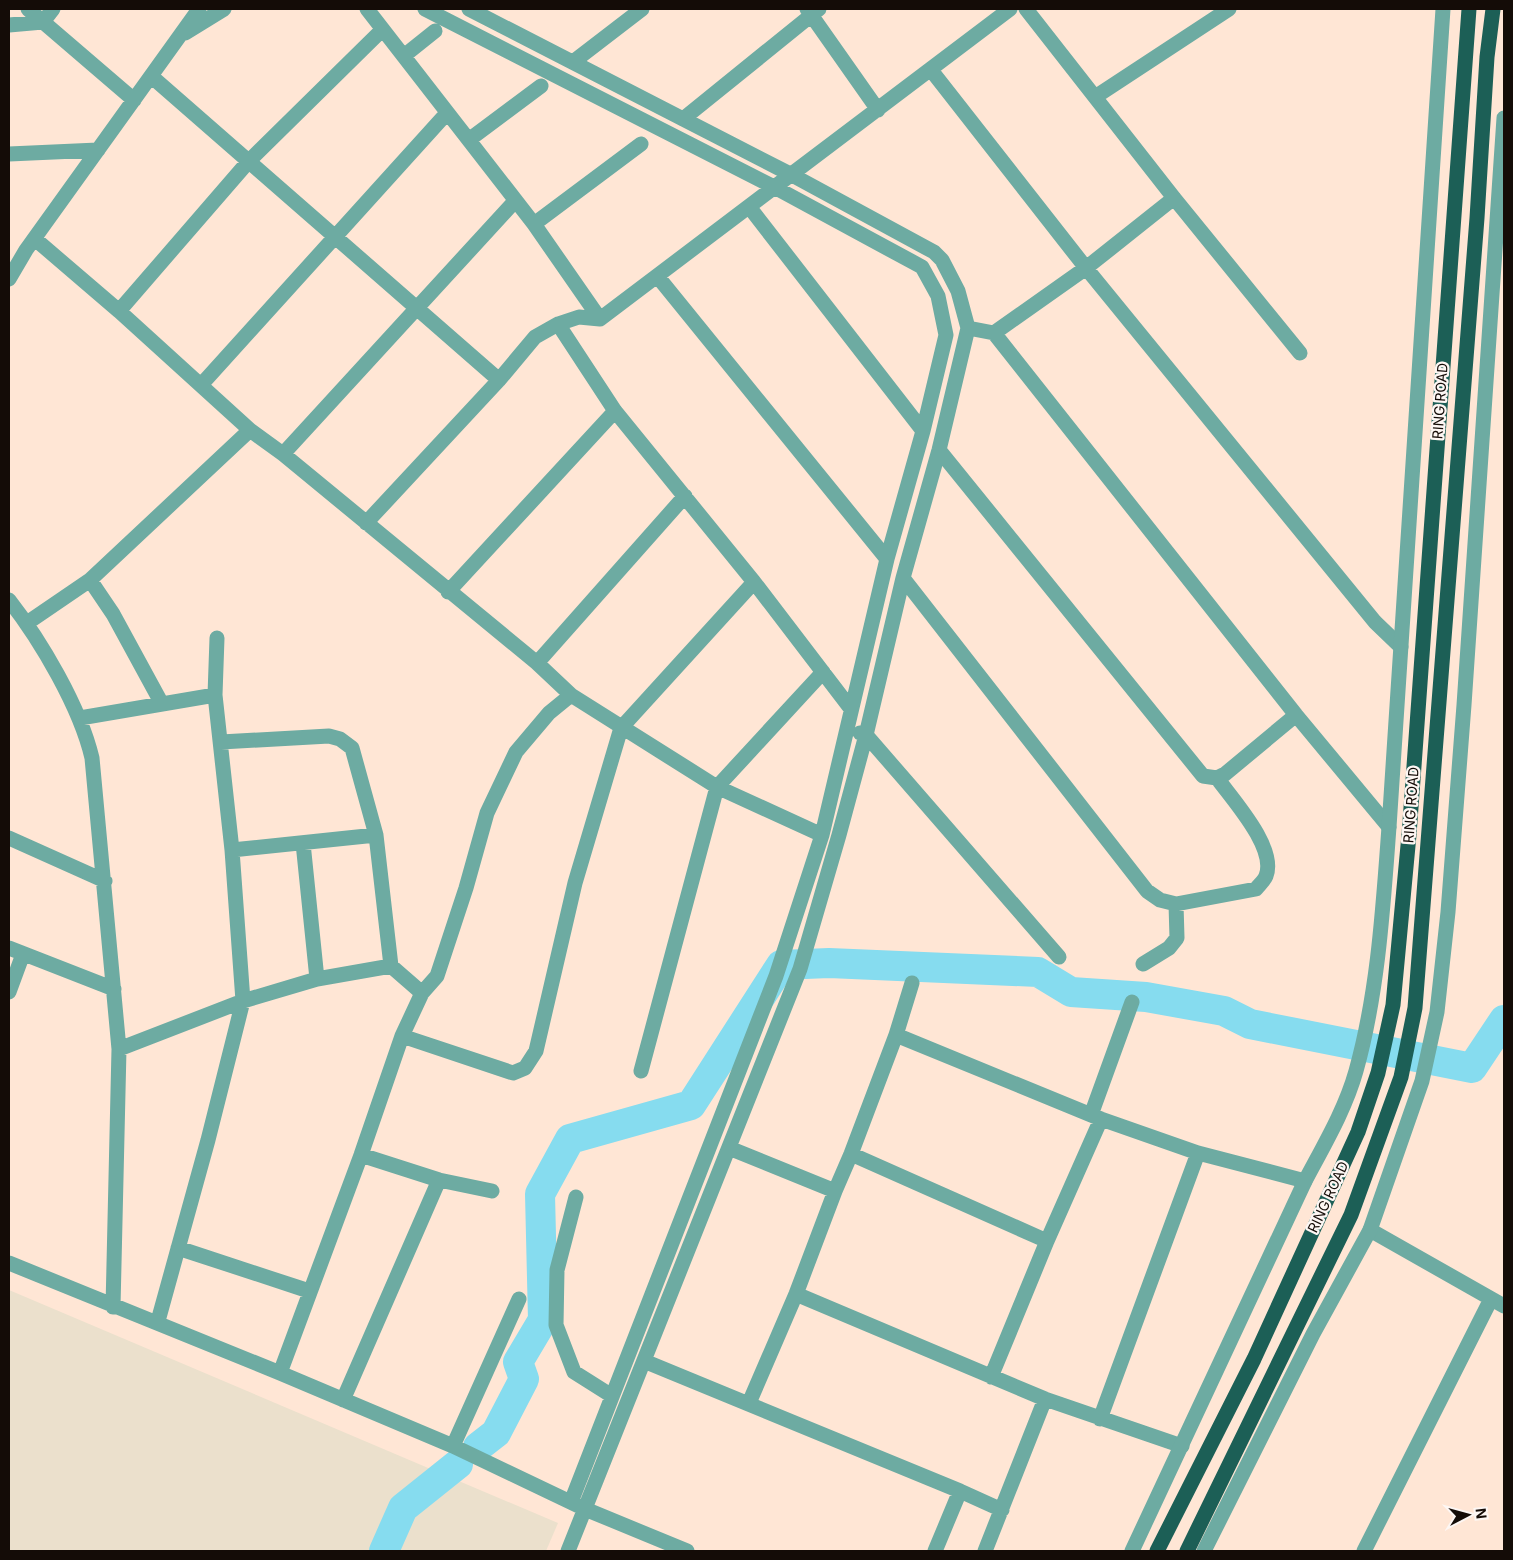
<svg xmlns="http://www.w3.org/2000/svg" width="1513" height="1560" font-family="Inter,sans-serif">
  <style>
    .industrial { fill: #ebe0cc }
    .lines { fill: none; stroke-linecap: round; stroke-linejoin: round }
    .river { stroke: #86dcef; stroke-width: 30 }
    .minor { stroke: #6daba2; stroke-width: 15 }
    .tertiary { stroke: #6daba2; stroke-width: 15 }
    .trunk { stroke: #1c5f56; stroke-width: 15 }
    .labels { text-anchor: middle; stroke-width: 4.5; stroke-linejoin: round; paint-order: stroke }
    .street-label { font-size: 14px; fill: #140c07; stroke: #fdf7f4 }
  </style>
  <rect width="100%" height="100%" fill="#ffe6d5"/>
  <path class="industrial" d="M9 1290 558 1523 546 1551H9Z"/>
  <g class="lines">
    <path class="river" d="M478 1447 496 1433 524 1379 518 1362 543 1320 540 1194 570 1139 691 1105 781 965 829 963 1038 972 1071 992 1146 997 1224 1011 1250 1024 1472 1068 1504 1020
      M384 1551 403 1508 458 1464"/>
    <path class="minor" d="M28 9 134 100
      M367 9 534 224 600 319
      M425 9 776 188 922 267 938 296 946 335 923 431 887 559 822 835 776 976 571 1502
      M469 9 792 175 934 252 942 260 958 291 968 328 939 450 903 578 866 735 839 835 800 969 568 1551
      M807 9 878 110
      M1026 9 1174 198 1300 353
      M9 25 43 22 53 9
      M185 33 224 9
      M405 55 435 31
      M573 62 642 9
      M931 70 1086 268 1375 622 1401 647
      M151 76 499 380
      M1095 97 1229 9
      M683 119 819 9
      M470 139 541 86
      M9 154 98 150
      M750 208 923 431
      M534 224 641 144
      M35 239 119 311 250 430 283 454 537 663 571 695 717 787 822 835
      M658 277 887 559
      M9 279 26 250 199 9
      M119 311 248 162 382 30
      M558 324 615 411 754 582 851 709
      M968 328 994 333 1296 715 1389 827
      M994 333 1086 268 1174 198
      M201 385 447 113
      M939 450 1203 776 1217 778 1225 774 1296 715
      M283 454 515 201
      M366 523 499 380 535 337 558 324 579 317 600 319 1010 9
      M903 578 1147 891 1160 900 1176 904 1256 889C1259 885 1264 881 1266 876 1277 848 1233 800 1217 778
      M90 580 113 614 162 704
      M448 592 615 411
      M9 600C41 641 80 707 92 758L119 1049 113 1307
      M27 623 90 580 250 430
      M537 663 685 496
      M80 718 215 695
      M860 733 866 735 1059 957
      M221 742 329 736 340 739 352 748 376 835 391 966
      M9 838 105 881
      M303 843 317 979
      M232 850 376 835
      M9 948 114 989
      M1143 964 1169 948 1177 938 1176 904
      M9 992 23 954
      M896 1035 1101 1119 1198 1153 1305 1181
      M402 1036 513 1073 525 1068 536 1051 575 883 621 728 754 582
      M119 1049 243 1001 317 979 391 966 422 993
      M641 1071 717 787 823 672
      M1091 1115 1132 1002
      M729 1148 835 1191
      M851 1154 1047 1241
      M361 1155 439 1180 492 1191
      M576 1197 557 1270 556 1325 574 1372 612 1396
      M1370 1230 1504 1306
      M178 1248 309 1291
      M9 1263 280 1373 453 1446 585 1509 687 1551
      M796 1294 1045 1399 1182 1446
      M158 1321 208 1140 243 1001 232 850 215 695 217 638
      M644 1361 960 1491 1002 1510
      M280 1373 361 1155 402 1036 422 993 437 976 466 888 487 813 516 752 549 713 571 695
      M991 1377 1047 1241 1101 1119
      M343 1400 439 1180
      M749 1403 796 1294 835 1191 851 1154 896 1035 912 983
      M1100 1419 1198 1153
      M453 1446 519 1299
      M935 1551 960 1491
      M985 1551 1045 1399
      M1364 1551 1491 1299"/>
    <path class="tertiary" d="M1132 1551 1305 1181C1324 1145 1345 1110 1356 1071 1378 992 1383 908 1389 827L1443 9
      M1204 1551 1313 1334 1370 1230 1422 1081 1437 1012 1448 912 1464 705 1504 118"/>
    <path class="trunk" d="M1157 1551 1254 1359 1358 1132 1378 1073 1393 1005 1409 835 1469 9
      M1187 1551 1351 1215 1401 1077 1415 1008 1477 218 1487 57 1493 9"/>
  </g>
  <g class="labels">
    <g class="street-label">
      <text transform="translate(1440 401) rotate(-86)" y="5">RING ROAD</text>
      <text transform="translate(1411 805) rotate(-86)" y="5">RING ROAD</text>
      <text transform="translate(1328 1197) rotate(-65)" y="5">RING ROAD</text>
    </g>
  </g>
  <rect width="1513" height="1560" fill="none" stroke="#140c07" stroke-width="20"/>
  <g transform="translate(1468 1515) rotate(84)" stroke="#fdf7f4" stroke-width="4" paint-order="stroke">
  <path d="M0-4L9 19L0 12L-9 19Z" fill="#140c07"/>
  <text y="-8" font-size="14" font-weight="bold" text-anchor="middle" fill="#140c07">N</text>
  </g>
</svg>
